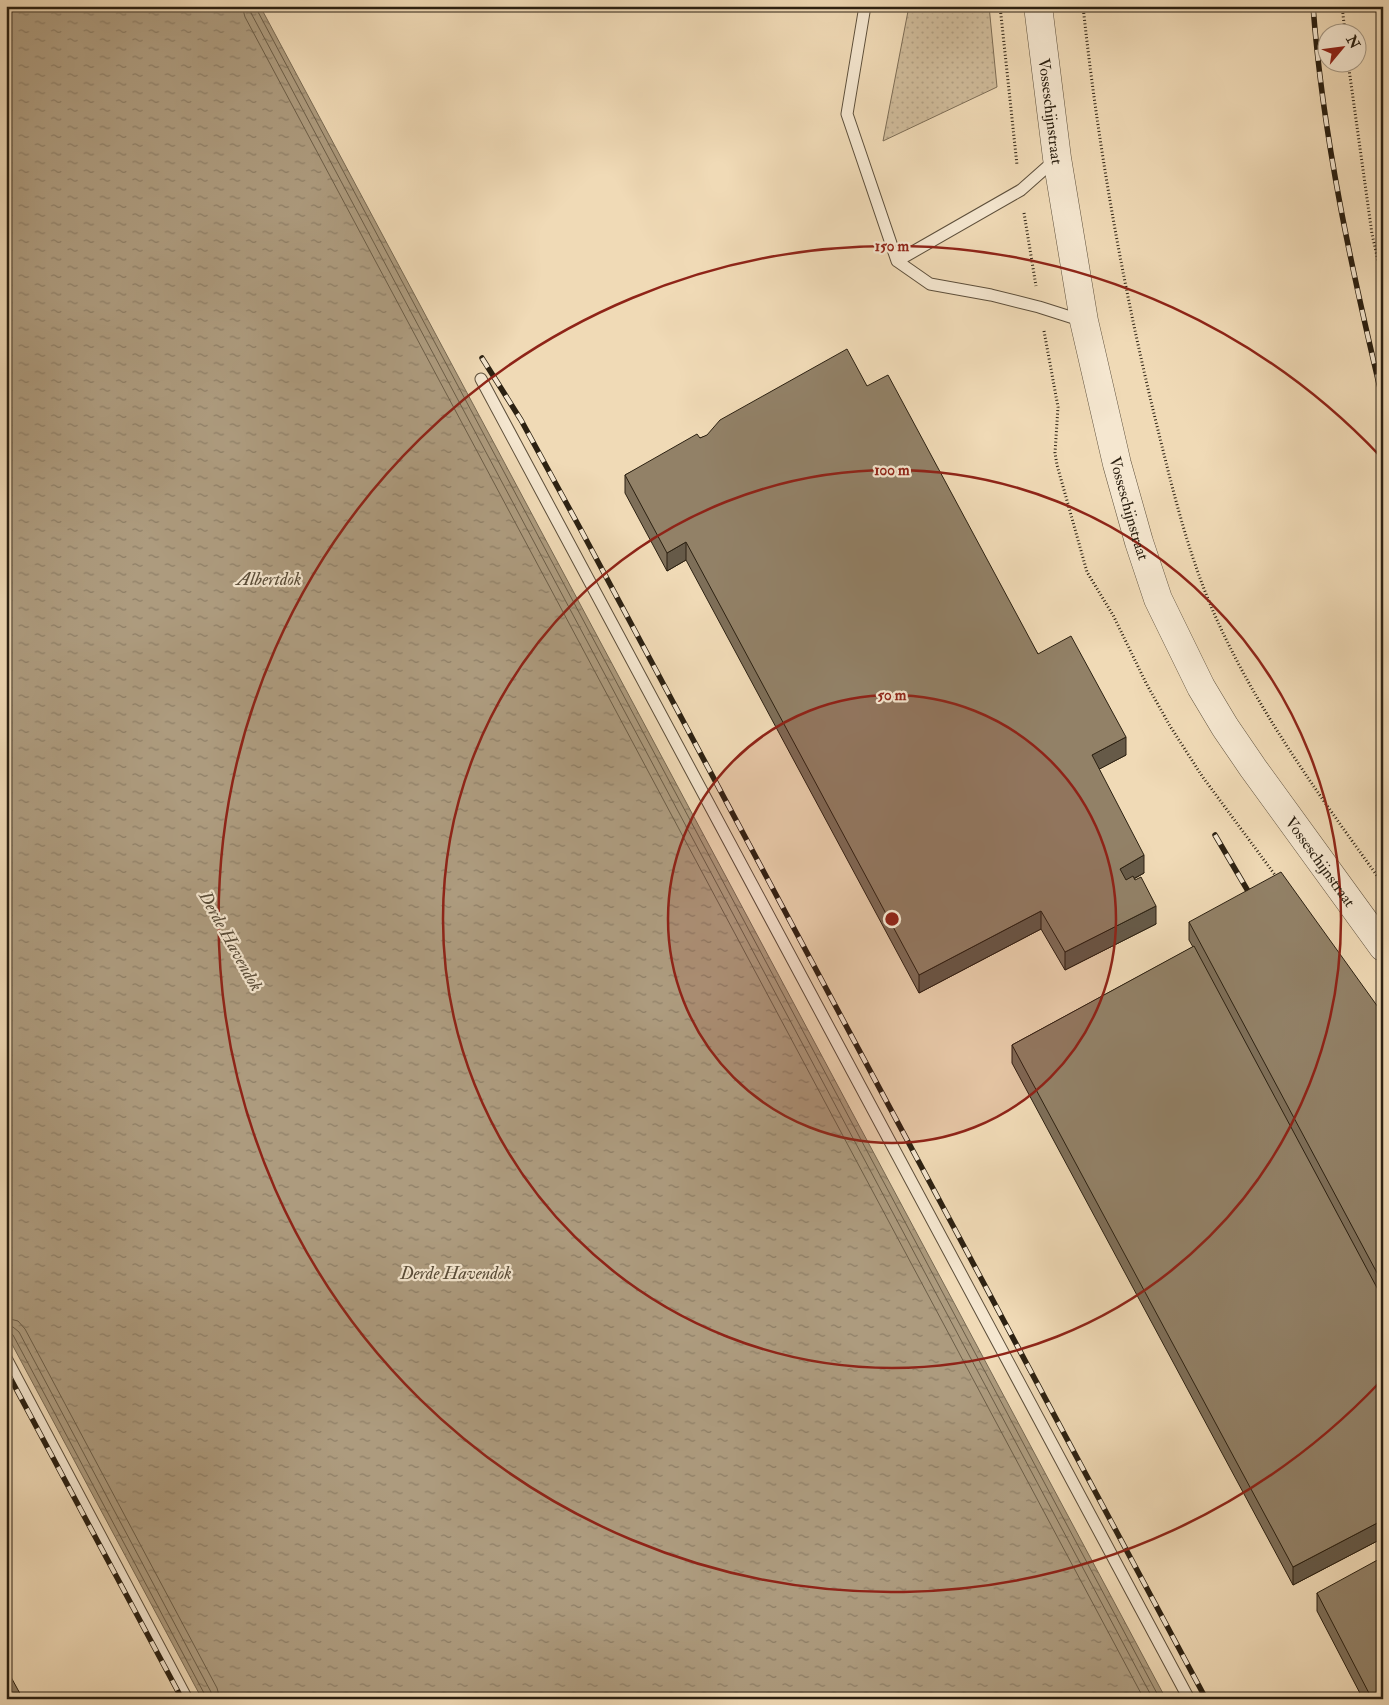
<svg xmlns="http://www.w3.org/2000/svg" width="1389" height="1705" font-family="'IM FELL Double Pica',serif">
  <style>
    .grass { fill: url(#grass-dots); stroke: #7e6e56 }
    .water { fill: url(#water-ripples); stroke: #796a53 }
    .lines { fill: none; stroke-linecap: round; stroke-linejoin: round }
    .shore { stroke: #6c5e48; stroke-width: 1 }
    .service-casing { stroke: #5d4f3b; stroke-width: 13 }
    .tertiary-casing { stroke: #5d4f3b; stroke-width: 29 }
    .path { stroke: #2c2112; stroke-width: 3; stroke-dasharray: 1 2.5; stroke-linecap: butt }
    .service { stroke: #f5e7d0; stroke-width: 11 }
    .tertiary { stroke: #f5e7d0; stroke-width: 28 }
    .rail-casing { stroke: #2c2112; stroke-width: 5.5 }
    .rail { stroke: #f5e7d0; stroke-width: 4; stroke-dasharray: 11; stroke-linecap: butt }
    .wall { fill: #7e6f59; stroke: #2c2112 }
    .shaded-wall { fill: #665a48; stroke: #2c2112 }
    .building { fill: #928167; stroke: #2c2112 }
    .ring { fill: none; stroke: #8f2418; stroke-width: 2.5 }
    .labels { text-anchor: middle; stroke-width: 4.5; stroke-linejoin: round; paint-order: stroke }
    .street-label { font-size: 16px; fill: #2c2112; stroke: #f5e7d0 }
    .water-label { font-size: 18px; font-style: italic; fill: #594c38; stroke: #f5e7d0 }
    .centre { fill: #8f2418; stroke: #f5e7d0; stroke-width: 2.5 }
    .ring-label { font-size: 15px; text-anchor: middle; font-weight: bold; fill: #8f2418; stroke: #f5e7d0; stroke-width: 4.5; stroke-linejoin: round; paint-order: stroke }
  </style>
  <defs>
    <pattern id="grass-dots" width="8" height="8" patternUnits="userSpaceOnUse" patternTransform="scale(1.25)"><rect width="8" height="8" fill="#cfbb9a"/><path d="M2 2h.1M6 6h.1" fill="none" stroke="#b2a084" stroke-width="1.8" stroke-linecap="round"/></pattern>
    <pattern id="water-ripples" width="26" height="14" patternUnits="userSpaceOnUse" patternTransform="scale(1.25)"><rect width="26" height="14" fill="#ad9b7e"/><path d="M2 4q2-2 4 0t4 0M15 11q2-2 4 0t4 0" fill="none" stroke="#8d7e66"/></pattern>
  </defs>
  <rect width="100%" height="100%" fill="#f0dab6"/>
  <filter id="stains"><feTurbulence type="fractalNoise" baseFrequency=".004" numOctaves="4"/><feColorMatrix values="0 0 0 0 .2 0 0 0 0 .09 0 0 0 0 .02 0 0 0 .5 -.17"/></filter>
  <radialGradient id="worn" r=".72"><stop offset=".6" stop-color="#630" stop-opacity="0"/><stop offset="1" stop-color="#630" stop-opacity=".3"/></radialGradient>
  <path class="grass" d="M909 6H989L997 87 883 141Z"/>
  <path class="water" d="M6 6H260L1166 1699H202L6 1333Z"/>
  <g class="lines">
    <path class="shore" d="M242 6 245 17 1144 1699
      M250 6 251 13 1153 1699
      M256 6 257 10 1160 1699
      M6 1318 18 1321 25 1329 217 1688 220 1699
      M6 1326 13 1327 19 1332 211 1692 212 1699
      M6 1332H10L13 1335 205 1695 206 1699"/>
    <g class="service-casing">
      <path id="service" d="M865 6 847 114 897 261 930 284 991 295 1039 307 1083 321
        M897 261 1021 190 1056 159
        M481 379 1189 1699
        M6 1358 187 1699"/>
    </g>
    <g class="tertiary-casing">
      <g id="tertiary">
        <path id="s1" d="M1038 6 1057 158 1084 321 1117 464 1139 542 1158 599 1201 687 1225 727 1253 768 1383 947"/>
      </g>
    </g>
    <path class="path" d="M1000 6 1017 165
      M1083 6C1098 147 1123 288 1157 426 1173 491 1189 558 1217 620 1260 715 1322 799 1383 884
      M1342 6 1345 32
      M1348 62 1372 234 1383 282
      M1024 213 1036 286
      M1044 331 1058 407 1055 453 1057 465 1087 572 1113 615 1146 683 1170 726 1202 776 1278 879"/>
    <use href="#service" class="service"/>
    <use href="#tertiary" class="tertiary"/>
    <g class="rail-casing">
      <path id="rail" d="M1313 6C1323 139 1352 271 1383 401
        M482 358 521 420 581 530 1206 1699
        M1215 835 1255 903
        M6 1370 182 1699"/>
    </g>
    <use href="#rail" class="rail"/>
  </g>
  <path class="wall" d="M867 386 1038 654 1126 755 1099 769 1144 873 1134 879 1156 924 1065 970 1041 929 919 993 686 560 667 571 625 493V475L700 438Z
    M1189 922 1383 1014V1538L1293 1585 1012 1063V1045L1193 947 1189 940Z
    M1317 1593 1383 1699H1363L1317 1611Z"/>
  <path class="shaded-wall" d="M686 542V560L667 571V553Z
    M1126 737V755L1092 773V755Z
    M1144 855V873L1120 886V869Z
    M1156 906V924L1065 970V952Z
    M1041 911V929L919 993V975Z
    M1383 1520V1538L1293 1585V1567Z"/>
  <path class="building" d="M847 349 867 386 888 375 1038 654 1071 636 1126 737 1092 755 1144 855 1120 869 1126 880 1133 876 1135 880 1141 877 1156 906 1065 952 1041 911 919 975 686 542 667 553 625 475 697 434 700 438 707 435 720 420Z
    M1281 872 1383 1014V1284L1189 922Z
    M1194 946 1383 1299V1520L1293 1567 1012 1045Z
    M1383 1557V1699H1372L1317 1593Z
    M6 1668 23 1699H6Z"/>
  <circle cx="892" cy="919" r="224" fill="#8f2418" fill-opacity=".12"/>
  <g class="ring">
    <circle cx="892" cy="919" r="224"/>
    <circle cx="892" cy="919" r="449"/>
    <path d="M1380 1382A673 673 0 1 1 1380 456"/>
  </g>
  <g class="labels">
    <g class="street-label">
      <text dy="6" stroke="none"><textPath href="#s1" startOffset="106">Vosseschijnstraat</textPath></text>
      <text dy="6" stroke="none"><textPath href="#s1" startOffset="511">Vosseschijnstraat</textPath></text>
      <text dy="6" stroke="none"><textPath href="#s1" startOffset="916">Vosseschijnstraat</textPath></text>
    </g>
    <g class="water-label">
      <text x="269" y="585">Albertdok</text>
      <text transform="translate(231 941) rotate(61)" y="6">Derde Havendok</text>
      <text x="456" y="1279">Derde Havendok</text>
    </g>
  </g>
  <circle cx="892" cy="919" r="8" class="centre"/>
  <g class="ring-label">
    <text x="892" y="251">150 m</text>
    <text x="892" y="475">100 m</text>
    <text x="892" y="700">50 m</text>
  </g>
  <rect width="1389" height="1705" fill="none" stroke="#f0dab6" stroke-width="25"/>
  <rect x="8" y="8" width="1374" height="1690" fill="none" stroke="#2c2112" stroke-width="2.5"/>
  <rect x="12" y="12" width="1364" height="1680" fill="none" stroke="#2c2112"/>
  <g transform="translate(1342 48) rotate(61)"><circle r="24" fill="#f5e7d0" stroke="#a59884"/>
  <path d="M0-4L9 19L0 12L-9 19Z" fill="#8f2418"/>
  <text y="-8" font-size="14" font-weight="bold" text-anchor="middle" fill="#2c2112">N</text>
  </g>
  <rect width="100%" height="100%" filter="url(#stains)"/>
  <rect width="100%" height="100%" fill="url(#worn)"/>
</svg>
